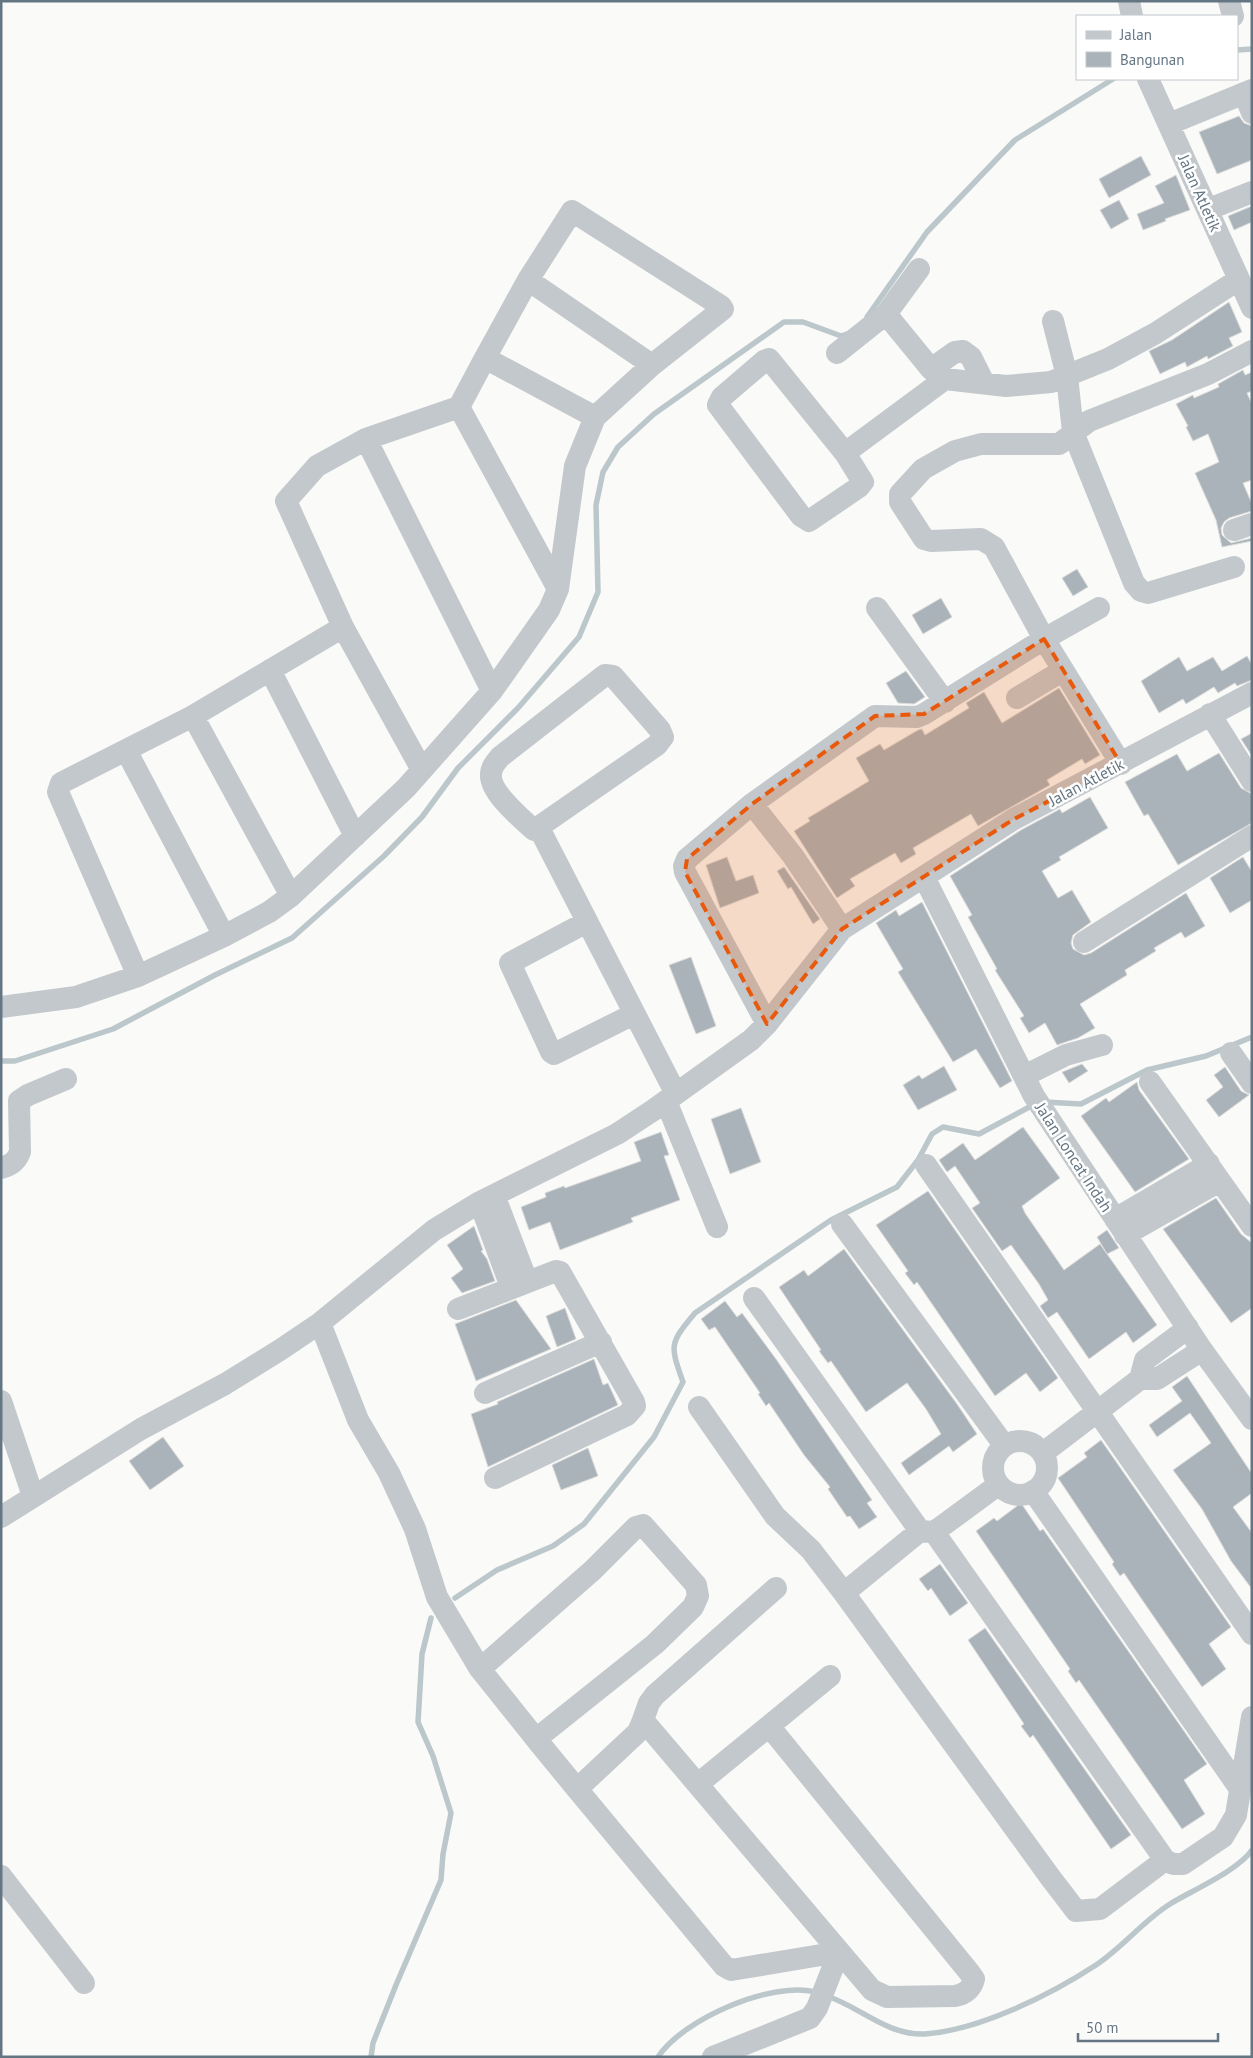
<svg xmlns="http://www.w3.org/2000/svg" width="1253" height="2058" font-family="'PT Sans',sans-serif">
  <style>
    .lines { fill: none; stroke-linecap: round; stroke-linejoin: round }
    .stream { stroke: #bbc7cb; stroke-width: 5.5 }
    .building { fill: #aab3b9; stroke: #dcdcda }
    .minor { stroke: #c3c8cc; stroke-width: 22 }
    .marked { fill: #e8590c; fill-opacity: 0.2; stroke: #e8590c; stroke-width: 4; stroke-dasharray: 10 6; stroke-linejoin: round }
    .labels { text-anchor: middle; stroke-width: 5; stroke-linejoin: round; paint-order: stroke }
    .street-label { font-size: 16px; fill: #657683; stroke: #fff }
  </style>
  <rect width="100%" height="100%" fill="#fafaf8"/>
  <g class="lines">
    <path class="stream" d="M1237 50 1252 49
      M867 317 927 232 1015 140 1113 79
      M1 1061H15L113 1029 215 975 292 938 384 856 422 817 458 768 518 708 579 637 598 592 596 505 603 472 618 447 654 414 784 322H803L841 336 847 334
      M1044 1102 1081 1104 1147 1070 1206 1056 1252 1037
      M455 1598 497 1570 553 1546 584 1524 654 1437 683 1382C670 1345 669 1344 695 1313L831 1220 897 1187 918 1160 932 1134 943 1127 979 1134 1033 1105
      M827 1996C860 2007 888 2036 925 2034 980 2030 1050 1995 1096 1965 1123 1947 1143 1921 1170 1904 1191 1891 1239 1870 1252 1850
      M371 2057 373 2043 396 1985 441 1880 443 1854 451 1813 433 1756 418 1722 422 1654 431 1618
      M658 2057C683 2019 774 1979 818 1993"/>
  </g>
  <path class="building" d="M1239 116 1244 123 1252 126V160L1217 174 1199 132Z
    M1141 156 1151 175 1109 198 1099 179Z
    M1176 175 1190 210 1165 219 1166 221 1143 230 1137 214 1164 203 1155 186Z
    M1119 200 1129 219 1111 229 1100 210Z
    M1252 206V222L1234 230 1228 216Z
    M1229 302 1242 332 1229 338 1233 346 1208 359 1207 356 1187 367 1185 362 1160 374 1149 351 1172 340Z
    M1243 370 1245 375 1252 372V391L1247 393 1252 404V480L1243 483 1252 504V511L1229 518 1224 522 1221 528 1222 535 1231 543 1252 538V541L1222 547 1216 520 1195 473 1219 462 1208 434 1193 441 1186 427 1188 426 1176 404 1193 395 1194 398 1219 387 1218 384Z
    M1077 569 1088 587 1073 596 1062 578Z
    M941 598 952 617 923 634 912 615Z
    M1247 656 1252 665V680L1237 686 1235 683 1218 693 1214 687 1186 704 1183 699 1159 713 1141 681 1179 657 1187 671 1213 657 1222 671Z
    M906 671 925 697 914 704 898 703 886 683Z
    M1059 688 1100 755 1085 764 1082 759 1047 780 1050 785 978 826 971 814 913 848 916 854 901 863 895 853 850 879 855 886 837 898 794 831 810 821 808 818 869 781 856 758 880 744 884 750 918 730 922 729 925 735 969 708 966 703 984 692 1002 723Z
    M1252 733V756L1241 739Z
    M1219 753 1241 788 1252 794V823L1178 865 1148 814 1144 816 1125 782 1177 754 1187 771Z
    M1090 797 1108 828 1059 857 1061 860 1042 871 1058 898 1072 890 1091 922 1073 935 1071 943 1073 949 1084 955 1091 953 1186 893 1205 926 1185 938 1181 932 1154 948 1156 951 1125 970 1127 975 1080 1004 1095 1028 1078 1038 1057 1045 1045 1023 1029 1033 1020 1018 1024 1016 995 970 997 969 968 917 972 915 950 876 1021 830 1060 809 1062 813Z
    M727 857 736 881 753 875 759 893 720 908 706 865Z
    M1243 857 1252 872V900L1230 913 1210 878Z
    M784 867 820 919 813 924 791 887 788 889 777 871Z
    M922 902 1012 1081 1000 1088 976 1049 953 1062 898 972 903 969 876 923 896 910 899 916Z
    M691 957 716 1026 696 1034 669 965Z
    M1082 1064 1088 1071 1069 1083 1062 1072Z
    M944 1066 957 1090 918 1110 903 1085 919 1075 922 1079Z
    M1225 1067 1241 1091 1249 1095 1219 1117 1206 1100 1223 1087 1214 1075Z
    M1137 1082 1139 1090 1189 1159 1135 1192 1081 1116 1106 1098 1109 1102Z
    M741 1108 761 1162 730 1174 711 1119Z
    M1023 1127 1060 1178 1022 1206 1025 1213 1064 1270 1100 1244 1157 1325 1133 1343 1126 1332 1089 1359 1057 1312 1048 1318 1040 1306 1048 1300 1039 1284 1011 1245 1002 1251 972 1208 980 1203 955 1166 947 1172 939 1160 963 1143 975 1160Z
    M661 1132 669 1155 664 1156 680 1200 631 1218 633 1222 560 1250 550 1222 529 1230 521 1207 546 1197 545 1193 564 1186 565 1188 641 1161 634 1142Z
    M928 1191 1058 1378 1040 1392 1026 1373 995 1396 917 1282 914 1285 905 1273 908 1271 876 1225Z
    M1216 1198 1241 1234 1252 1243V1308L1231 1323 1163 1229Z
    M474 1226 483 1250 481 1251 487 1259 495 1281 462 1293 451 1278 463 1269 447 1245Z
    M1107 1230 1119 1248 1107 1254 1097 1237Z
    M844 1249 957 1404 977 1434 953 1452 949 1446 909 1475 901 1463 941 1434 926 1409 907 1383 866 1412 831 1361 828 1363 819 1351 821 1350 779 1287 804 1270 808 1276Z
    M516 1300 551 1349 476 1381 455 1324Z
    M725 1301 737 1317 742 1313 776 1359 872 1500 867 1503 877 1517 859 1529 850 1516 847 1517 828 1489 830 1487 804 1455 769 1403 766 1406 758 1394 760 1393 715 1327 709 1330 701 1319Z
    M565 1308 576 1339 557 1347 546 1316Z
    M594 1359 603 1385 608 1383 618 1405 488 1467 471 1414 498 1404 497 1402Z
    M1187 1376 1252 1474V1493L1233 1507 1252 1533V1589L1231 1561 1202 1509 1173 1470 1211 1443 1190 1413 1157 1437 1149 1425 1182 1401 1172 1387Z
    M163 1437 184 1466 150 1490 129 1461Z
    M1101 1440 1231 1627 1209 1644 1226 1669 1202 1687 1132 1585 1124 1573 1120 1576 1112 1564 1114 1562 1058 1478 1087 1457 1084 1453Z
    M588 1448 598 1476 561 1490 552 1465Z
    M1021 1503 1040 1531 1043 1529 1207 1764 1184 1780 1205 1814 1182 1829 1079 1680 1076 1683 1068 1671 1070 1669 976 1531 994 1518 997 1521Z
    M940 1564 968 1603 950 1616 931 1588 928 1591 919 1579Z
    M985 1628 1131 1835 1111 1849 1033 1735 1030 1738 1021 1726 1024 1724 968 1640Z"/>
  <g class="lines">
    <path class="minor" d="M1129 1 1132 16
      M1229 1 1233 16
      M1148 79 1252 308
      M1244 93 1252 113
      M1169 124 1252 90
      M1209 209 1252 192
      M886 314 919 269
      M1053 321 1067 376 1073 432 1134 583 1141 591 1148 593 1234 567
      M837 353 886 314 931 369 945 379 1006 386 1051 382 1108 359 1156 333 1238 280
      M485 358 528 280 652 365
      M769 359 845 453 863 482 859 487 809 521 801 516 718 405 722 397 764 361Z
      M931 369 955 352 963 351 971 357 984 383
      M459 407 485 358 595 417
      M366 439 459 407 558 589
      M845 453 945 379
      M1234 530 1252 524
      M877 608 945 702
      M343 627 422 770
      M270 670 355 836
      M1017 698 1062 671
      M1210 714 1252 781
      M193 716 291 896
      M127 752 224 936
      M1121 764 1044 639 994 547 981 539 931 541 924 539 900 502V494L923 469 955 451 981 444H1059L1089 421 1208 374 1252 351
      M752 804 793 856 842 929
      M540 826 534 830C522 819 489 792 491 774 491 767 496 762 500 757L605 675 613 676 660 730 663 737 657 745 540 826V830L676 1094
      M924 877 1034 1096 1202 1350 1252 1419
      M583 924 510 963 551 1052 554 1054 630 1016
      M1084 942 1252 836
      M138 976 58 792 61 783 193 716 343 627 286 501 317 466 366 439 492 691
      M1 1007 76 997 138 976 224 936 269 912 291 896 406 788 492 691 549 610 558 589 575 466 595 417 652 365 723 309 721 306 572 211 528 280
      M767 1024 685 872 684 866 687 859 752 804 875 716 917 717 924 714 1044 639 1099 608
      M1231 1053 1252 1083
      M1024 1076 1066 1055 1102 1045
      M1150 1082 1252 1226
      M666 1101 717 1227
      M926 1165 1252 1634
      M1 1168C11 1165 16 1162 20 1152L19 1101 28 1095 66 1079
      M494 1195 527 1281
      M481 1206 511 1287
      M1115 1219 1209 1164
      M842 1224 1004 1445
      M1125 1235 1220 1181
      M754 1298 920 1531 934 1532 998 1485
      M458 1309 556 1271 560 1272 634 1402 635 1406 627 1415 495 1478
      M320 1323 358 1420 389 1473 415 1529 437 1597 480 1669 593 1570 636 1527 643 1525 696 1585 698 1596 693 1607 655 1644 536 1739 480 1669
      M1140 1379H1157L1202 1350
      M485 1393 601 1342
      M1 1401 33 1496
      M699 1407 775 1516 811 1550 844 1593
      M993 1468a27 27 0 1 1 54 0a27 27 0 1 1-54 0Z
      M1043 1453 1140 1379 1145 1360 1188 1328
      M1033 1491 1240 1789
      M1 1517 141 1429 225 1384 280 1350 320 1323 434 1230 480 1202 617 1134 652 1111 751 1040 767 1024 842 929 1014 819 1252 693
      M920 1531 844 1593 1050 1877 1076 1911 1100 1909 1165 1860
      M934 1532 1165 1860 1173 1864H1183L1223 1837 1236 1815 1252 1717
      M643 1720 649 1703 655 1695 776 1588
      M769 1726 830 1676
      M536 1739 577 1789 638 1732 643 1720 872 1990 887 1997 955 1996C965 1994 971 1990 974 1979L969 1972 769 1726 698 1784
      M577 1789 724 1966 731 1970 839 1952
      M1 1876 84 1983
      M713 2057 810 2018 817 2008 839 1952"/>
  </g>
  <path class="marked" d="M1044 639 1121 764 1014 819 842 929 767 1024 685 872 687 859 752 804 875 716 924 714Z"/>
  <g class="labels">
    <g class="street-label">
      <text transform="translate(1200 193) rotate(66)" y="6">Jalan Atletik</text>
      <text transform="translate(1086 782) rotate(-28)" y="6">Jalan Atletik</text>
      <text transform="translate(1074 1157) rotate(57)" y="6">Jalan Loncat Indah</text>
    </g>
  </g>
  <rect width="1253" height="2058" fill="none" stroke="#657683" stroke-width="5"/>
  <rect x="1076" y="15" width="162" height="65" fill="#ffffff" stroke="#c1c8cd"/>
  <rect x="1086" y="31" width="25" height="8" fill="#c3c8cc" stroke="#c1c8cd"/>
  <text x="1120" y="40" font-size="15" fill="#657683">Jalan</text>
  <rect x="1086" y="52" width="25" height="15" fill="#aab3b9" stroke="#c1c8cd"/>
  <text x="1120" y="65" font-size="15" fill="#657683">Bangunan</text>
  <path d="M1078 2033v8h140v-8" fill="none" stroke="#657683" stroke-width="2.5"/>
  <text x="1086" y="2033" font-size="15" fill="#657683" stroke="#ffffff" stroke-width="4" paint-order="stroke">50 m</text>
</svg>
